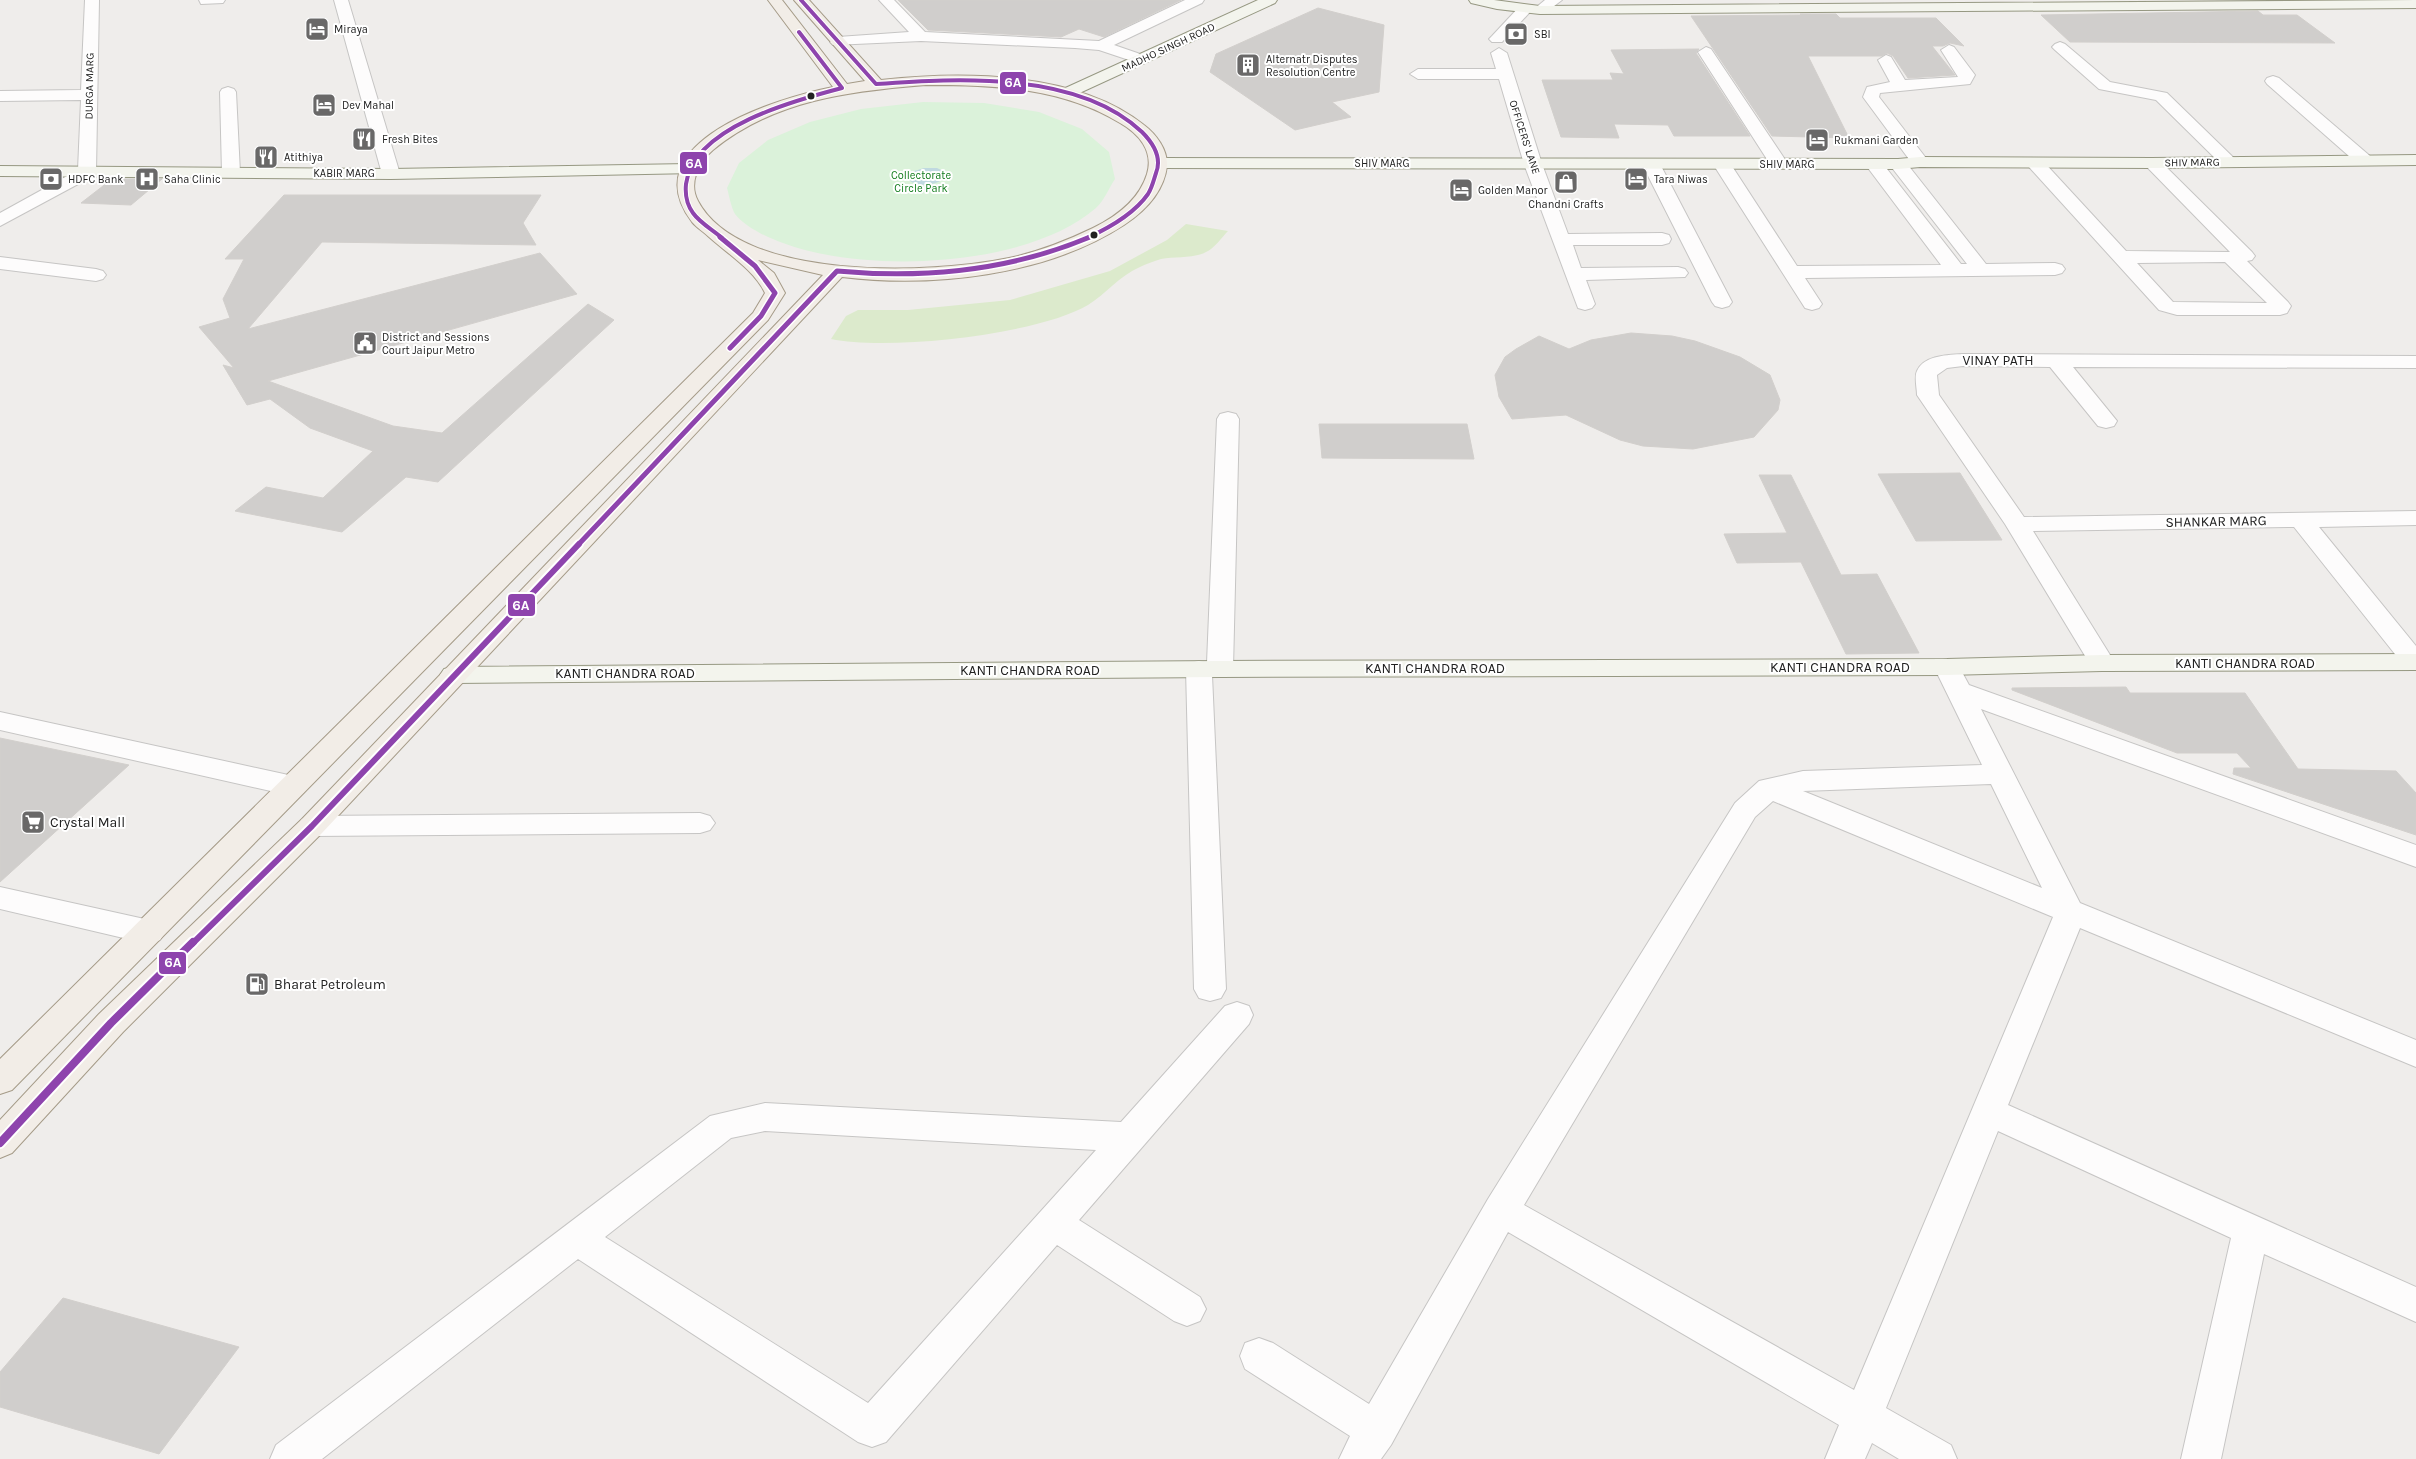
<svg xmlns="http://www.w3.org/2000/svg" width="2416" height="1459" font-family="Karla,sans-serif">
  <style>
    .grass { fill: #dceacc }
    .park { fill: #dbf2da }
    .water { fill: #c0d9e0 }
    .building { fill: #d0cecc; stroke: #d2cfcc }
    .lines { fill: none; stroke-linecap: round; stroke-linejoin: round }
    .street-casing { stroke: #c6c5c4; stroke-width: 2 }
    .secondary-casing { stroke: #969882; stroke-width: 2 }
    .primary-casing { stroke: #a59b88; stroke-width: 2 }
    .street { fill: #fdfcfc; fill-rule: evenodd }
    .secondary { fill: #f3f4ed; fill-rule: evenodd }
    .primary { fill: #f2ede7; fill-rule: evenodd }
    .bus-1-far3-casing { stroke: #fff; stroke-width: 6 }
    .bus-1-far2-casing { stroke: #fff; stroke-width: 8 }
    .bus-1-far1-casing { stroke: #fff; stroke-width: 10 }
    .bus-1-casing { stroke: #fff; stroke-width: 12 }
    .bus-1-far3 { stroke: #8e44ad; stroke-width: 4 }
    .bus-1-far2 { stroke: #8e44ad; stroke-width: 5 }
    .bus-1-far1 { stroke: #8e44ad; stroke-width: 6 }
    .bus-1 { stroke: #8e44ad; stroke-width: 8 }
    .bus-dot { fill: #212121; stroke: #fff; stroke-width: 2 }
    .labels { text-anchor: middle; stroke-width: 4; stroke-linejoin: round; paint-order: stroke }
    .far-poi-label { font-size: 11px; fill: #212121; stroke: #fff; text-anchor: start }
    .far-street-label { font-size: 11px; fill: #212121; stroke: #fff }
    .far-park-label { font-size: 11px; fill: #127c1c; stroke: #fff }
    .street-label { font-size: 14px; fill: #212121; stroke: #fff }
    .poi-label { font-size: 14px; fill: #212121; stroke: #fff; text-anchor: start }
    .line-badge { stroke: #fff; stroke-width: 2 }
    .badge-label { font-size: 14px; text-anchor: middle; font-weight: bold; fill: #fff }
  </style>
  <rect width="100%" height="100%" fill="#efedeb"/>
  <path class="grass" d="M1186 224 1228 231C1222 237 1214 249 1206 252 1193 259 1175 256 1161 259 1154 261 1146 264 1140 267 1119 276 1106 294 1088 305 1037 335 888 351 831 339L846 316 858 310H908L1010 300 1110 271 1167 240Z"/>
  <path class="park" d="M923 102 984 103 1039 112 1082 129 1109 152 1115 179C1109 188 1104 201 1096 208 1027 268 865 274 783 243 768 238 745 227 735 214 731 207 729 195 727 188L739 163 768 140 810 122 861 109Z"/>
  <path class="water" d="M924 168H937L945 172V178C935 186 916 188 906 178L908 173Z"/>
  <path class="building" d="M898 0H1181L1104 37 1079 29 1061 37 928 30Z
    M1318 8 1384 25 1379 92 1332 102 1351 117 1295 130 1210 72 1216 54Z
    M2258 11 2263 15H2297L2335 43 2070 42 2041 15Z
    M1800 14H1836L1840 18H1936L1964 46 1950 43 1943 46H1932L1955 75 1908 78 1893 56 1887 53 1882 56H1808L1849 138 1772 136 1691 16 1801 15Z
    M1699 49 1696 53 1750 136H1674L1668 125 1614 124 1619 138 1561 137 1542 80H1613L1610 73 1624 74 1611 50Z
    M112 179H162L131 205 81 203Z
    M284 195H541L523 223 536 245 322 242 248 329 540 253 577 294 268 381 393 426 442 433 588 304 614 320 438 482 406 477 342 532 235 511 266 487 323 498 373 451 310 428 270 399 247 405 223 365 234 368 199 327 230 318 223 299 244 259H225Z
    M1631 333 1672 336 1695 341 1740 357 1770 375 1780 400 1778 410 1754 437 1693 449 1643 446 1620 440 1566 415 1512 419 1499 397 1495 375 1505 357 1516 349 1539 336 1569 349 1591 340Z
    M1319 424H1467L1474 459 1322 458Z
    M1960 473 2002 540 1916 541 1878 474Z
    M1759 475H1791L1841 575 1877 574 1919 653 1846 654 1801 562 1737 563 1724 534 1787 533Z
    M2126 687 2130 693H2245L2298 769 2396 771 2416 793V835L2233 774 2234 768H2251L2237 753H2177L2012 690V688Z
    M0 738 129 765 0 882Z
    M63 1298 239 1347 159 1454 0 1407V1372Z"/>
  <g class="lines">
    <g class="street-casing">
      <path id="street" d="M85 0H99L96 172 93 176 0 226V213L78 170 81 100 0 101V91L81 90Z
        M199 0H225L223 3 201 4Z
        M334 0H348L400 174 397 178H385L382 174Z
        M879 0H894L925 32 1099 41 1185 0H1204L1202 3 1114 45 1146 56 1149 59 1146 62 1141 64 1099 50 1075 48 921 41 833 45 830 42 838 37 909 32Z
        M1545 0H1562L1545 13H1535L1533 10Z
        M1525 5 1530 6 1532 9 1530 12 1502 42H1492L1489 39 1492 36 1520 6Z
        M2060 42 2065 44 2110 82 2167 93 2238 162 2235 166H2223L2156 100 2099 89 2055 50 2052 47 2055 44Z
        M1949 45 1954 47 1975 75 1970 84 1880 93 1879 97 1929 162 1926 166H1914L1863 97 1867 87 1890 82 1878 60 1886 55 1891 57 1905 80 1958 77 1941 50Z
        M1706 47 1711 49 1788 164 1785 168H1773L1770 164 1698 52Z
        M1499 48 1507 53 1542 164 1568 234 1662 233 1669 235 1671 239 1669 243 1662 245H1573L1581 268 1678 267 1685 269 1688 273 1685 277 1586 280 1595 304 1592 308 1585 310 1578 308 1524 164 1499 79H1418L1410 74 1418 69H1496L1491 53Z
        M2273 76 2279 78 2370 156 2373 160 2370 164H2358L2267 84 2265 81 2267 78Z
        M228 87 234 89 236 92 240 173 237 177H225L222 173 220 92 222 89Z
        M2035 158 2041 159 2126 251 2230 252 2143 163 2146 159H2158L2252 252 2255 256 2252 260 2247 261 2288 302 2291 306 2287 313 2280 315H2177L2159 310 2029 167 2026 163 2029 159ZM2225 262 2267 303 2173 302 2137 263Z
        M1651 159 1657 160 1660 164 1732 302 1729 306 1722 308 1715 306 1712 302 1642 164 1645 160Z
        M1722 159 1728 160 1797 266 1941 265 1865 164 1868 160H1880L1961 264H1967L1889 164 1892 160H1904L1986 264 2055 263 2062 265 2065 269 2062 273 2055 275 1805 278 1822 304 1819 308 1812 310 1805 308 1713 164 1716 160Z
        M0 257 96 269 103 271 106 275 103 279 96 281 0 269Z
        M1963 354 2416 356V368L2073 367 2117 421 2114 426 2106 428 2098 426 2050 367 1963 366 1947 368 1937 375 1939 395 2024 517 2416 511V525L2319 527 2416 646V670L2406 668 2294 527 2033 531 2115 663 2111 669 2102 671 2093 669 2005 524 1917 395C1917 388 1914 377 1917 371 1924 355 1948 355 1963 354Z
        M1228 412 1236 414 1239 419 1233 669 1229 675 1220 677 1212 675 1226 989 1221 998 1210 1001 1199 998 1194 989 1186 669 1190 663 1199 661 1207 663 1217 419 1220 414Z
        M1947 659 1956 661 1969 685 2416 845V867L1981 709 2080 903 2416 1040V1067L2080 928 2008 1105 2416 1287V1322L2264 1254 2221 1459H2181L2231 1238 1998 1131 1886 1408 1951 1445 1957 1459H1899L1872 1443 1865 1459H1825L1839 1425 1508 1232 1391 1445 1381 1459H1339L1350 1436 1245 1369 1240 1356 1245 1343 1259 1338 1273 1343 1369 1404 1488 1199 1735 803 1759 781 1803 771 1982 765 1934 667 1938 661ZM1991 784 2042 888 1803 791ZM1773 801 2053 917 1854 1390 1524 1205 1755 817Z
        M0 712 293 776 303 779 307 786 303 793 293 796 0 730Z
        M700 813 710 816 715 823 710 830 700 833 312 836 302 833 297 826 302 819 312 816Z
        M0 887 149 920 160 924 165 932 160 940 149 944 0 909Z
        M1237 1002 1249 1006 1253 1015 1249 1024 1079 1220 1200 1297 1206 1309 1200 1321 1187 1326 1174 1321 1057 1245 886 1442 872 1447 858 1442 578 1259 322 1459H270L276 1445 710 1116 765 1103 1121 1122 1225 1006ZM765 1131 1096 1150 868 1403 605 1237 731 1138Z"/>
    </g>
    <g class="secondary-casing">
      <path id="secondary" d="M1258 0H1277L1275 3 1073 96H1061L1059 93 1061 90Z
        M1469 0H1494L1540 6 2416 0V8L1540 14 1497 9 1471 3Z
        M2416 155V165L2152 168 1920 167 1898 169 1159 168 1153 167 1150 163 1153 159 1159 158 1898 159 1920 157 2152 158Z
        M689 164 695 165 698 169 695 173 391 179 0 176V166L391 169Z
        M2416 654V670L2102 671 1947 675 1220 677 453 683 444 681 440 675 444 669 453 667 1220 661 1947 659 2102 655Z"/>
    </g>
    <g class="primary-casing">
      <path id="primary" d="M768 0H782L847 84 865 81 794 0H809L881 80C962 71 1077 71 1144 125 1156 134 1168 150 1167 166 1164 192 1144 212 1124 225 1046 276 932 288 842 277L322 833 123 1032 12 1153 0 1158V1120L99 1014 302 819 823 275 758 260 774 273 785 293 768 320 12 1090 0 1094V1059L753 313 765 293C754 270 728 254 709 237 704 232 697 228 692 222 631 142 778 98 833 87ZM926 85C993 85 1061 87 1120 123 1139 134 1154 151 1147 174 1139 200 1117 216 1093 228 1066 241 1038 252 1009 258 932 274 741 282 698 201 688 183 699 162 713 150 774 100 850 91 926 85Z"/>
    </g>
    <use href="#street" class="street"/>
    <use href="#secondary" class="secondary"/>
    <use href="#primary" class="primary"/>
    <g class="bus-1-far3-casing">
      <path id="bus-1-far3" d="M801 0 876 84C958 78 1078 71 1142 132 1153 143 1162 158 1156 173 1154 179 1152 188 1148 194 1134 214 1109 228 1087 238
        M722 238C713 230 700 223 693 213 687 205 685 194 686 184 693 127 796 100 842 88L799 32"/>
    </g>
    <g class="bus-1-far2-casing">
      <path id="bus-1-far2" d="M720 237 755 266 775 293 761 316 730 348
        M578 545 837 271C924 279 1009 271 1090 237"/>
    </g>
    <g class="bus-1-far1-casing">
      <path id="bus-1-far1" d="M192 944 312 826 579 544"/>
    </g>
    <g class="bus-1-casing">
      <path id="bus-1" d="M0 1143 111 1023 193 942"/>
    </g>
    <use href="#bus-1-far3" class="bus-1-far3"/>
    <use href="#bus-1-far2" class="bus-1-far2"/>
    <use href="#bus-1-far1" class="bus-1-far1"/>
    <use href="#bus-1" class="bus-1"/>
  </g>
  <defs>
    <g id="hotel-square" transform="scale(1.25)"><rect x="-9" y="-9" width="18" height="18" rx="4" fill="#696868" stroke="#fff"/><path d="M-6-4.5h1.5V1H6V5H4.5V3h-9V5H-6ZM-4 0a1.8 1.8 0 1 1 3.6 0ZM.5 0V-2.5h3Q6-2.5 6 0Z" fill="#fff"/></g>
    <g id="bank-square" transform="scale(1.25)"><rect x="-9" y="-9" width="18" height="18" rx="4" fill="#696868" stroke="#fff"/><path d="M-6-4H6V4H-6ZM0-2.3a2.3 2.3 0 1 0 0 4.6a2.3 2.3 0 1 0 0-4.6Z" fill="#fff"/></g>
    <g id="building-square" transform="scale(1.25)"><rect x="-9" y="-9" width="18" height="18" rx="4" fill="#696868" stroke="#fff"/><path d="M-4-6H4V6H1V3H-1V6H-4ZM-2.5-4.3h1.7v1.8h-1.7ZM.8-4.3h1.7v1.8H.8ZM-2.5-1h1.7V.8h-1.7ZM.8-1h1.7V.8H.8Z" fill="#fff"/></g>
    <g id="restaurant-square" transform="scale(1.25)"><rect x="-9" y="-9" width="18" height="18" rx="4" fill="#696868" stroke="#fff"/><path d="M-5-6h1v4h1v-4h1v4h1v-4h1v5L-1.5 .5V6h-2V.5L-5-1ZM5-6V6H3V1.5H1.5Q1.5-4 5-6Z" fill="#fff"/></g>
    <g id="hospital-square" transform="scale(1.25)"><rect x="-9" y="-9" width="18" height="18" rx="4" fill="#696868" stroke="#fff"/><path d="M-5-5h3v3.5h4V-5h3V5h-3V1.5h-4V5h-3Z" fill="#fff"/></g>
    <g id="shop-square" transform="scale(1.25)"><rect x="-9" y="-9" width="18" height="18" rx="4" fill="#696868" stroke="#fff"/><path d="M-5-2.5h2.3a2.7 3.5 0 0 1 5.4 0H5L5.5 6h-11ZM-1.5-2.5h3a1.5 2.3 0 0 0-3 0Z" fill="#fff"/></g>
    <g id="civic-square" transform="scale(1.25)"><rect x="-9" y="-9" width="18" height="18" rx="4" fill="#696868" stroke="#fff"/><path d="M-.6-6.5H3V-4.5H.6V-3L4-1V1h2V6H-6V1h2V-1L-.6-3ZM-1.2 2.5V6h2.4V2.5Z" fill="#fff"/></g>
    <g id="supermarket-square" transform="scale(1.25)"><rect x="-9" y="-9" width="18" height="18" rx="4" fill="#696868" stroke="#fff"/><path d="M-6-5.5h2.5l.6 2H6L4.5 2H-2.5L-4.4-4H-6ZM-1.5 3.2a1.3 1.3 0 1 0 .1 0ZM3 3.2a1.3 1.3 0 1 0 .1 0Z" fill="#fff"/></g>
    <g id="fuel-square" transform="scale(1.25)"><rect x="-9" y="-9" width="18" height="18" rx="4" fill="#696868" stroke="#fff"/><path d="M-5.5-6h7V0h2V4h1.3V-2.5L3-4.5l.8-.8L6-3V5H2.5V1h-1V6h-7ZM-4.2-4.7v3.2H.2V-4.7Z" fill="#fff"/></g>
  </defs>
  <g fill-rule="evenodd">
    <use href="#hotel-square" x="317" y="29"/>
    <use href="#bank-square" x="1516" y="34"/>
    <use href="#building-square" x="1248" y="65"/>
    <use href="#hotel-square" x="324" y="105"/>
    <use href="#restaurant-square" x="364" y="139"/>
    <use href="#hotel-square" x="1817" y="140"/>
    <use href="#restaurant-square" x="266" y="157"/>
    <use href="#bank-square" x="51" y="179"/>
    <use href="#hospital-square" x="147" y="179"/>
    <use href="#hotel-square" x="1636" y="179"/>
    <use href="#shop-square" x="1566" y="182"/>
    <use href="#hotel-square" x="1461" y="190"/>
    <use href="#civic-square" x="365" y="343"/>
    <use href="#supermarket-square" x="33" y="822"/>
    <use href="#fuel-square" x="257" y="984"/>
  </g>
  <g class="bus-dot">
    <circle cx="811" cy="96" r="4.5"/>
    <circle cx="1094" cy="235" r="4.5"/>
  </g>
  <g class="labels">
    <g class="far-poi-label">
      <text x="334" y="33">Miraya</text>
      <text x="1534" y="38">SBI</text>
      <text x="1266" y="63">Alternatr Disputes<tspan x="1266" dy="13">Resolution Centre</tspan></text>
      <text x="342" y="109">Dev Mahal</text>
      <text x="382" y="143">Fresh Bites</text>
      <text x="1834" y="144">Rukmani Garden</text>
      <text x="284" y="161">Atithiya</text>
      <text x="68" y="183">HDFC Bank</text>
      <text x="164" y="183">Saha Clinic</text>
      <text x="1654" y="183">Tara Niwas</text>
      <text x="1478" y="194">Golden Manor</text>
      <text x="1566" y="208" text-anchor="middle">Chandni Crafts</text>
      <text x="382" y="341">District and Sessions<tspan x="382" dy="13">Court Jaipur Metro</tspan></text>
    </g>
    <g class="far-street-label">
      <text transform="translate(1168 47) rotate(-25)" y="4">MADHO SINGH ROAD</text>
      <text transform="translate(89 86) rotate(-89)" y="4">DURGA MARG</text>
      <text transform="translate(1525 137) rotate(72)" y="4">OFFICERS' LANE</text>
      <text transform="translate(2192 162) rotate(-1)" y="4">SHIV MARG</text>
      <text x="1382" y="167">SHIV MARG</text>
      <text x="1787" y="168">SHIV MARG</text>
      <text x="344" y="177">KABIR MARG</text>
    </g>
    <g class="far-park-label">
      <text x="921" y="179">Collectorate<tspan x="921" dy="13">Circle Park</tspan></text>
    </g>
    <g class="street-label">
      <text x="1998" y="365">VINAY PATH</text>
      <text transform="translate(2216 521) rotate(-1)" y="5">SHANKAR MARG</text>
      <text x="2245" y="668">KANTI CHANDRA ROAD</text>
      <text x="1840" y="672">KANTI CHANDRA ROAD</text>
      <text x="1435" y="673">KANTI CHANDRA ROAD</text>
      <text x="1030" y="675">KANTI CHANDRA ROAD</text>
      <text x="625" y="678">KANTI CHANDRA ROAD</text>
    </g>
    <g class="poi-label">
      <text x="50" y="827">Crystal Mall</text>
      <text x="274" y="989">Bharat Petroleum</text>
    </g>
  </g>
  <g class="line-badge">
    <rect x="999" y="71" width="28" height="24" rx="5" fill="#8e44ad"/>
    <rect x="679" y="151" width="29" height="24" rx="5" fill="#8e44ad"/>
    <rect x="507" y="593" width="29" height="24" rx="5" fill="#8e44ad"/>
    <rect x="158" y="951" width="29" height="24" rx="5" fill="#8e44ad"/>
  </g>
  <g class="badge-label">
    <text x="1013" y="87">6A</text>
    <text x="694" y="168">6A</text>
    <text x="521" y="610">6A</text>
    <text x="173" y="967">6A</text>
  </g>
</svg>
